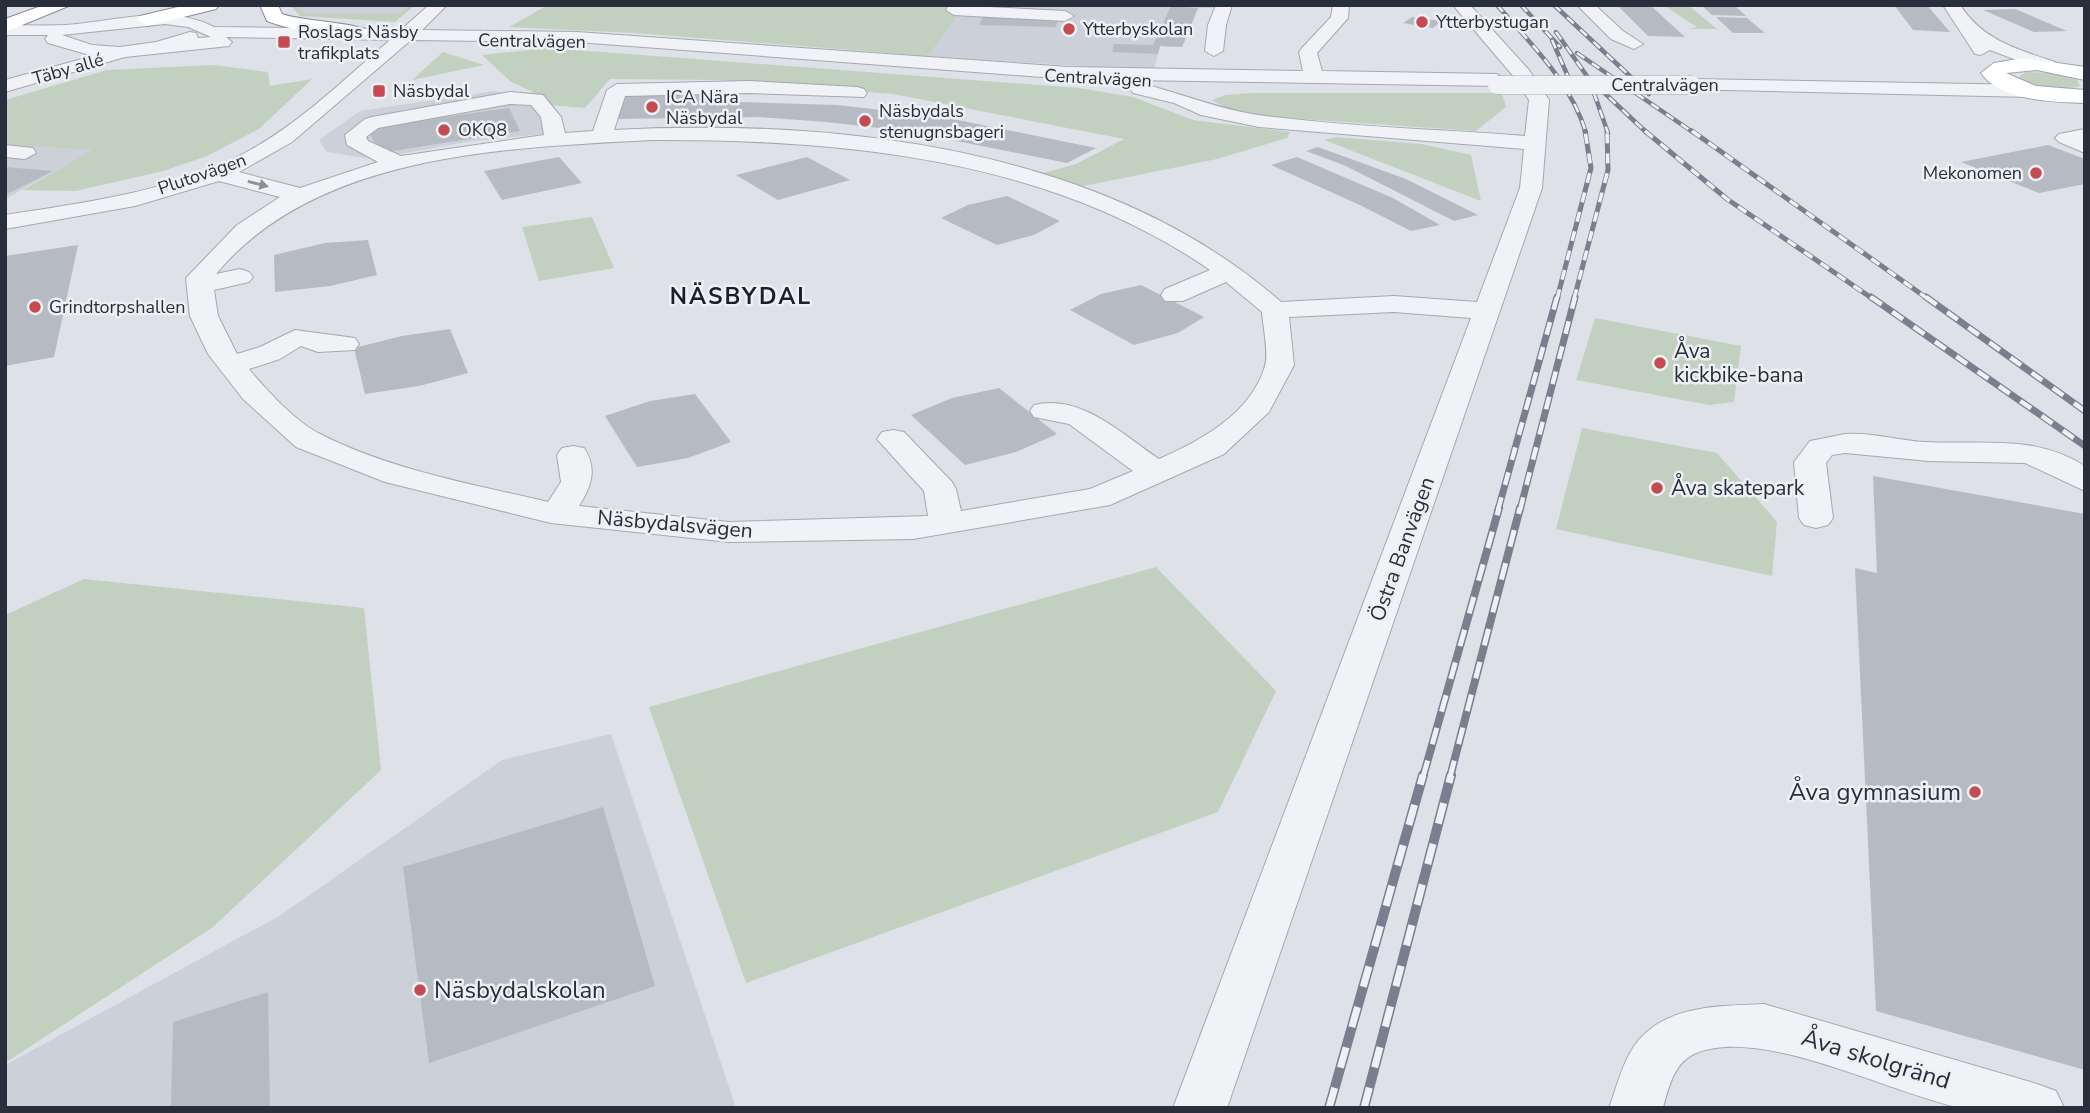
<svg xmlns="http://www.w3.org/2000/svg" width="2090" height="1113" font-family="'Nunito Sans',sans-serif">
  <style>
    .built { fill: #ccd0d8 }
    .green { fill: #c2d0c0 }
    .building { fill: #b6bac3 }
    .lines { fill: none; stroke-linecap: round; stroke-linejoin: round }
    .minor-casing { stroke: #a4a8b0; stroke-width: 2 }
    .major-casing { stroke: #9ea4b1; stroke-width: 2 }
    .highway-casing { stroke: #878d9c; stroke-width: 2 }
    .minor { fill: #f1f2f5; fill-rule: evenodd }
    .major { fill: #fff; fill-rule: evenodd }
    .highway { fill: #fff; fill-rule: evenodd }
    .rail-far4-casing { stroke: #797f8f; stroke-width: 4.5 }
    .rail-far3-casing { stroke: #797f8f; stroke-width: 5 }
    .rail-far2-casing { stroke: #797f8f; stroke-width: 7 }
    .rail-far1-casing { stroke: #797f8f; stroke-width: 8 }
    .rail-casing { stroke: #797f8f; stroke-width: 10 }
    .rail-far4 { stroke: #edf0f4; stroke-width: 2.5; stroke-dasharray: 9; stroke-linecap: butt }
    .rail-far3 { stroke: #edf0f4; stroke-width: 3.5; stroke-dasharray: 10; stroke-linecap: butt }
    .rail-far2 { stroke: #edf0f4; stroke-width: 4.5; stroke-dasharray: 13; stroke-linecap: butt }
    .rail-far1 { stroke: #edf0f4; stroke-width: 5; stroke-dasharray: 17; stroke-linecap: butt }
    .rail { stroke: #edf0f4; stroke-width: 7; stroke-dasharray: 21; stroke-linecap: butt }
    .minor-bridge-casing { stroke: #a4a8b0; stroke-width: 19; stroke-linecap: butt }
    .minor-bridge { stroke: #f1f2f5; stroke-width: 18 }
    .oneway { fill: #8c9098 }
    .poi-dot { fill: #c44b52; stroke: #edf0f4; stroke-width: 2.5 }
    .labels { text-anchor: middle; stroke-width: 5; stroke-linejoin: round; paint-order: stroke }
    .far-poi-label { font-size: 18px; fill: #282e3c; stroke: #edf0f4; text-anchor: start }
    .far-street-label { font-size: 18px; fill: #282e3c; stroke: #edf0f4 }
    .poi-label { font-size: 21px; fill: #282e3c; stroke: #edf0f4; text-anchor: start }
    .street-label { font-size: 21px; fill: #282e3c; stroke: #edf0f4 }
    .far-district-label { font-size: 23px; font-weight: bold; letter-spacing: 2px; fill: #1b1f2d; stroke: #edf0f4 }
    .near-poi-label { font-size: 24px; fill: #282e3c; stroke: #edf0f4; text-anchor: end }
    .near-street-label { font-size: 24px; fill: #282e3c; stroke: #edf0f4 }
  </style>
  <rect width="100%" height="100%" fill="#dee1e7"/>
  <path class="built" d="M300 5H409L399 14H304Z
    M966 5H1216L1215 8H1198L1182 47 1160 46 1154 71 928 56Z
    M495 91 530 97 552 133 472 141 372 159 327 152 319 140 360 111Z
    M5 145 93 150 5 199Z
    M611 734 736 1108H5V1065L281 915 502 760Z"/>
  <path class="green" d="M290 5H300L305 14H399L409 5H415L395 22 300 16Z
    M548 5H966L928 56 635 33 509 27Z
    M1663 5H1688L1717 29H1689L1697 27Z
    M549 48 1079 88 1133 97 1193 120 1290 132 1287 138 1217 159 1084 186 1037 175 1076 164 1124 139 893 94 719 80 610 79 585 108 548 105 531 91 511 82 482 55Z
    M443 52 484 65 412 80Z
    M214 65 268 72 270 86 312 79 259 129 207 156 163 171 76 191 23 190 92 150 5 145V100L107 70Z
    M2026 72 2054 73 2077 80 2080 86C2063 92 2032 89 2019 76Z
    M1253 93H1502L1506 107 1476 131 1261 116 1231 111 1212 100 1225 95Z
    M1336 137 1421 144 1471 155 1481 201 1324 140Z
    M592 217 614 268 539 281 522 227Z
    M1595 318 1741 346 1734 402 1709 405 1576 380Z
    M1582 428 1717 453 1777 522 1772 576 1556 529Z
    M1156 567 1276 691 1218 812 746 983 649 707Z
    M84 579 364 608 381 770 213 927 5 1063V615Z"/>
  <path class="building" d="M1617 5H1650L1685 37 1648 36Z
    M1701 5H1734L1746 16 1712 15Z
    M1894 5H1927L1950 32 1913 30Z
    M1171 6 1198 8 1182 47 1160 46 1158 54 1112 52 1114 44 1153 45Z
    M2015 9 2055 26 2067 31 2034 32 1983 10Z
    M983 17 1058 19 1056 27 979 25Z
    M1412 17 1441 21 1433 28 1403 23Z
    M1716 17 1747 18 1765 33H1733Z
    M711 93 708 101 837 105 943 117 1096 148 1067 163 906 131 826 122 758 117 612 119 623 95Z
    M509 108 520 131 380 153 367 128Z
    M2048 145 2085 159V184L2039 193 1961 162Z
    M1318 147 1406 179 1478 215 1454 221 1346 166 1306 151Z
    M559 157 582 183 502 200 484 171Z
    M807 157 850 180 778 200 736 175Z
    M1297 157 1393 198 1440 225 1411 231 1362 206 1271 165Z
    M5 167 53 171 9 193 5 192Z
    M1007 196 1060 221 1034 235 997 245 941 218 968 205Z
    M368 240 377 275 330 286 275 292 274 255 325 243Z
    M78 245 54 357 5 366V256Z
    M1141 285 1204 317 1178 333 1134 345 1070 310 1101 294Z
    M450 329 468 373 419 386 365 394 354 348 402 336Z
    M999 388 1057 434 1016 452 965 465 911 415 952 398Z
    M695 394 731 442 688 458 637 467 605 416 650 401Z
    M1873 476 2085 514V1070L1876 1011 1855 568 1877 573Z
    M603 807 655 986 429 1063 403 867Z
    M268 992 270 1108H171L173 1022Z"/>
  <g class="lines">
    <g class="minor-casing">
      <path id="minor" d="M429 5H447L422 30 577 32 1069 67 1303 71 1299 52 1302 48 1331 17 1333 5H1349L1348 18 1317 53 1322 71 1497 74 1507 80 1497 86 1069 79 577 42 411 40 292 142 239 172 300 188 378 162 347 145 345 135 365 119 372 117 510 92 543 95 561 117 565 133 593 131 607 90 617 84 749 81 857 87 864 89 867 93 864 97 749 93 625 96 614 130C839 118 1106 148 1281 302L1394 296 1477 302 1520 188 1524 149 1259 127 1201 115 1174 103 1133 93 1130 89 1140 83C1180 93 1218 109 1258 115 1346 127 1437 129 1525 136L1529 100 1514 77 1453 5H1470L1529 70 1549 100 1542 188 1227 1108H1173L1471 318 1394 312 1289 317 1294 365 1269 412 1224 454 1110 505 913 539 729 542 551 523 385 482 296 447 243 399 208 354 190 316 186 278 237 225 280 197 219 181 135 206 5 229V215C88 202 178 191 252 149 302 121 347 77 390 40L226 37 232 42 229 46 125 57 5 92V80L93 56 48 43 45 39 48 35H5V25C25 25 45 26 65 25 115 22 168 3 214 27L402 29ZM165 24 188 27 211 37 198 38 196 33 190 32 156 42 120 47 92 45 62 35ZM510 104 531 105 541 117 544 135 401 156 368 141 366 137 378 128ZM651 140C842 139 1048 158 1210 270L1165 289 1161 295 1165 301H1183L1226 282 1262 312C1263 328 1269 352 1265 366 1251 414 1200 441 1159 459 1123 435 1081 393 1034 405L1030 411 1034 417 1069 424 1133 471 1090 489 961 511 956 489 952 482 904 432 893 430 882 432 877 439 924 491 928 516 729 522 579 506C591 487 598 469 584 448L573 446 562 448 557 455 561 482 548 502C472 484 391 470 320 434 297 423 265 389 249 369L280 359 301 346 318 352 355 350 359 344 355 338 295 330 260 347 237 354 218 316 214 290 249 282 253 277 249 272 240 269 216 274C316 153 506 148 651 140Z
        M949 5 1065 11 1074 16 1065 21 954 15 946 10Z
        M1216 5H1232L1226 25 1223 51 1214 56 1205 51 1208 25Z
        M1577 5H1595L1623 31 1643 44 1634 49 1611 39Z
        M1943 5H1960C1983 40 2016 49 2055 62L2057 66 2048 72 1990 50 1981 55 1975 54Z
        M1692 79 2030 85 2040 91 2030 97 1685 89 1682 85Z
        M2085 129V153L2059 142 2055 138 2059 134Z
        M5 145 33 148 36 153 25 159 5 157Z
        M1845 434C1873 432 1899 441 1926 442 1981 445 2035 434 2085 466V491L2025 463 1929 461 1845 453 1832 455 1826 463 1833 518 1828 525 1816 528 1804 525 1799 518 1794 462 1810 441Z
        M1764 1004 2037 1084 2056 1091 2064 1108C2033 1108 1985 1113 1957 1107 1888 1092 1759 1025 1694 1054 1674 1063 1668 1089 1663 1108H1609C1616 1089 1621 1068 1631 1051 1658 1005 1717 1006 1764 1004Z"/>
    </g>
    <g class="major-casing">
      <path id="major" d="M2024 58 2085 67V80L2037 70 2006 73 2036 86 2085 90V103C2054 102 2000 101 1981 73L1994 63Z"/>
    </g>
    <g class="highway-casing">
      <path id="highway" d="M44 5H71L5 32V19Z
        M186 5H219L216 9 147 26 138 20 140 16Z
        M260 5H278L282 14C300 21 362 23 370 32 357 47 285 28 267 21Z"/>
    </g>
    <use href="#minor" class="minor"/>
    <use href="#major" class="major"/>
    <use href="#highway" class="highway"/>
    <g class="rail-far4-casing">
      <path id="rail-far4" d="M1497 5C1531 44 1571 82 1586 133
        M1521 5 1560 47
        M1554 5 1649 94
        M1556 32 1589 79 1608 133
        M1552 40 1573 88
        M1577 53 1694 133
        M1596 85 1647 133"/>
    </g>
    <g class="rail-far3-casing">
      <path id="rail-far3" d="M1645 131 1727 199 1873 299
        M1692 131 1928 299
        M1557 299 1591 168 1585 131
        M1574 299 1608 170 1607 131"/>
    </g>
    <g class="rail-far2-casing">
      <path id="rail-far2" d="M1871 297 2085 446
        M1926 297 2085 411
        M1498 510 1557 297
        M1520 510 1575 297"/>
    </g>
    <g class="rail-far1-casing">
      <path id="rail-far1" d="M1423 777 1499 508
        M1450 777 1520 508"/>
    </g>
    <g class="rail-casing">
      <path id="rail" d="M1329 1108 1423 775
        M1364 1108 1451 775"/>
    </g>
    <use href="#rail-far4" class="rail-far4"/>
    <use href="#rail-far3" class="rail-far3"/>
    <use href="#rail-far2" class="rail-far2"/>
    <use href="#rail-far1" class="rail-far1"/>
    <use href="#rail" class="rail"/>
    <g class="minor-bridge-casing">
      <path id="minor-bridge" d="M1497 85H1692"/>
    </g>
    <use href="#minor-bridge" class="minor-bridge"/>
  </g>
  <defs><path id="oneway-solid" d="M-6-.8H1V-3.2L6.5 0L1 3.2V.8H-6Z" transform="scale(1.75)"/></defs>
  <use class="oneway" href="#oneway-solid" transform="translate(258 184) rotate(14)"/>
  <g class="poi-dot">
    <circle cx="1422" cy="22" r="7"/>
    <circle cx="1069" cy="29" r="7"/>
    <rect x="277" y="35" width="14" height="14" rx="3.5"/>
    <rect x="372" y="84" width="14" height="14" rx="3.5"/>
    <circle cx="652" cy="107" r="7"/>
    <circle cx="865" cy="121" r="7"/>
    <circle cx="444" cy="130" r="7"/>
    <circle cx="2036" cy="173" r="7"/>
    <circle cx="35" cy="307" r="7"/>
    <circle cx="1660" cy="363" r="7"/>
    <circle cx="1657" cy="488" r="7"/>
    <circle cx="1975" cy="792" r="7"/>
    <circle cx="420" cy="990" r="7"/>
  </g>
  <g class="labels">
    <g class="far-poi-label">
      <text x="1436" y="28">Ytterbystugan</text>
      <text x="1083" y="35">Ytterbyskolan</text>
      <text x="298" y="38">Roslags Näsby<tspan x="298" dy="21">trafikplats</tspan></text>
      <text x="393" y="97">Näsbydal</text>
      <text x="666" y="103">ICA Nära<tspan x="666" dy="21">Näsbydal</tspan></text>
      <text x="879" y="117">Näsbydals<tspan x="879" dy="21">stenugnsbageri</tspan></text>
      <text x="458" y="136">OKQ8</text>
      <text x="2022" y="179" text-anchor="end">Mekonomen</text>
      <text x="49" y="313">Grindtorpshallen</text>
    </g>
    <g class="far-street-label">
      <text transform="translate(532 41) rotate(1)" y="6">Centralvägen</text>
      <text transform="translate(68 69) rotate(-16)" y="6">Täby allé</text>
      <text transform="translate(1098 78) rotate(3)" y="6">Centralvägen</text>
      <text x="1665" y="91">Centralvägen</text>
      <text transform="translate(202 174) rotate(-19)" y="6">Plutovägen</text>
    </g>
    <g class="poi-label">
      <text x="1674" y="358">Åva<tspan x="1674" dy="24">kickbike-bana</tspan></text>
      <text x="1671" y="495">Åva skatepark</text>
    </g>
    <g class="street-label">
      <text transform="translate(675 524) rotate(5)" y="7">Näsbydalsvägen</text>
      <text transform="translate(1402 549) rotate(-70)" y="7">Östra Banvägen</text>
    </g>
    <g class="far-district-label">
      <text x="741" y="304">NÄSBYDAL</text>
    </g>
    <g class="near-poi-label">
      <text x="1961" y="800">Åva gymnasium</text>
      <text x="434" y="998" text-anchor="start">Näsbydalskolan</text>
    </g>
    <g class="near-street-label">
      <text transform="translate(1876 1059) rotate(17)" y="8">Åva skolgränd</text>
    </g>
  </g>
  <rect width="2090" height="1113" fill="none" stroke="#282e3c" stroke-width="14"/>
</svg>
